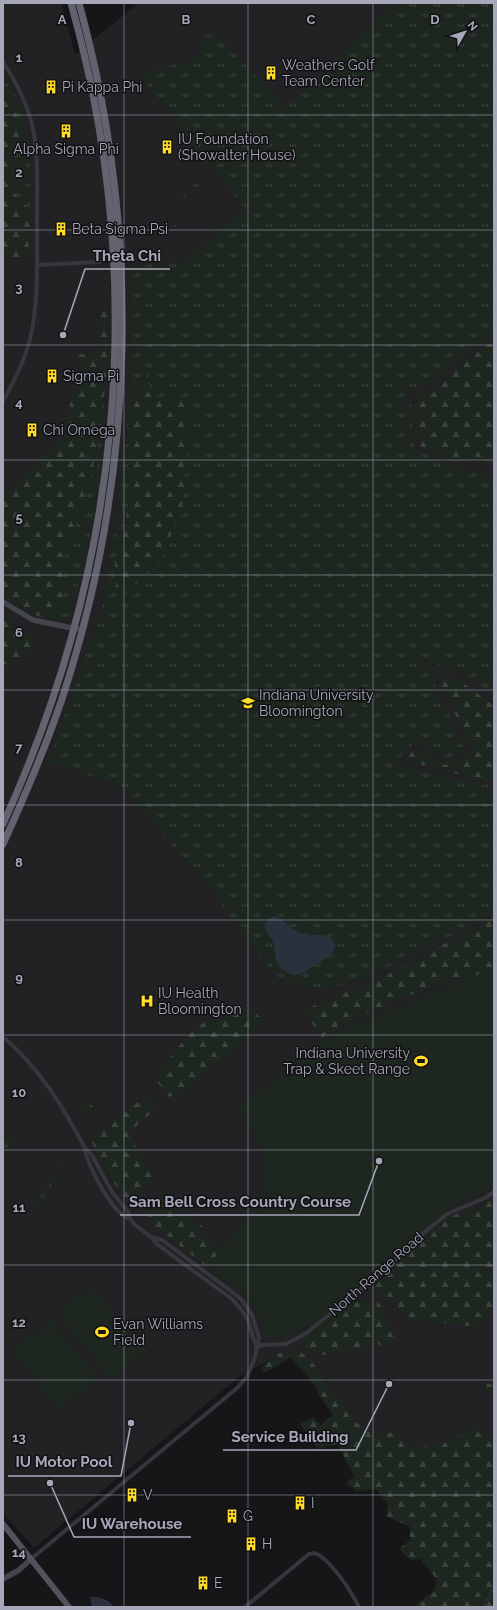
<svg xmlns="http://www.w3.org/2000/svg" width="497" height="1610" font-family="Raleway,sans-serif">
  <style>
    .built { fill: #222124 }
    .grass { fill: url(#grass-tufts) }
    .forest { fill: url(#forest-firs) }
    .garden { fill: #1d261f }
    .water { fill: #2a313c }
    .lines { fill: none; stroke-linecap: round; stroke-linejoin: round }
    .stream { stroke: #2a313c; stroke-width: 1.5 }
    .street { stroke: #36363d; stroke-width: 4 }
    .secondary { stroke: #44444d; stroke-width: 5.5 }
    .primary { stroke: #52525c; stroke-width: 6 }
    .highway { stroke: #62636e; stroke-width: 7 }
    .grid { fill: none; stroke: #a6a8b9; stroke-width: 1; stroke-opacity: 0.55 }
    .labels { text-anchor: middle; stroke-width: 3; stroke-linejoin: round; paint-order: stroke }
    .poi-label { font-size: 14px; fill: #a6a8b9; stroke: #111012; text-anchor: start }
    .street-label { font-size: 14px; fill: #a6a8b9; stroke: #111012 }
    .grid-label { font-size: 13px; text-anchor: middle; font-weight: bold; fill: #a6a8b9; stroke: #111012; stroke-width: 3; stroke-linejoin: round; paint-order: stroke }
    .leader { fill: none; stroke: #a6a8b9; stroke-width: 1.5 }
    .callout-dot { fill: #a6a8b9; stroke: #111012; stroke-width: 1.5 }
    .callout-label { font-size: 15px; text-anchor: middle; font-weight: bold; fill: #a6a8b9; stroke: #111012; stroke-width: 3; stroke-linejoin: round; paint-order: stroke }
  </style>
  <defs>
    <pattern id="grass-tufts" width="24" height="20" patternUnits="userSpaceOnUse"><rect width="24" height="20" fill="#1d261f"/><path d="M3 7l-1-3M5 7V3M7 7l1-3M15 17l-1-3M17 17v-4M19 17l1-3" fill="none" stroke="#3b433d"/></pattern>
    <pattern id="forest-firs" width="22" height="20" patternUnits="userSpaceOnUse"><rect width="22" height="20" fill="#1d261f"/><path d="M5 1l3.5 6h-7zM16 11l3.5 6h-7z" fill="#3b433d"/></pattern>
  </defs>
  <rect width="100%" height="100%" fill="#161517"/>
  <path class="built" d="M3 3H61L75 54 139 3H494L493 1607 287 1351 240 1376 34 1548 3 1513Z"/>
  <path class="grass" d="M398 3H494V336L464 354 435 381 410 391 415 451 482 474H494V697L462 673 424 660 466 751 447 759 416 741 395 763 478 784 494 785V912L440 942 368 977 325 989 300 986 277 978 238 928 208 884 170 843 123 787 48 762 104 601 126 441 132 356 131 266 182 262 245 209 141 77 145 71 186 62 199 54 203 36 216 33 286 107 370 26Z
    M3 72C35 122 30 166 30 223L26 206 5 182 8 160 26 136 3 84Z
    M195 183 200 185 198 187 219 213 222 212 223 217 219 221 217 220 219 217 195 187 192 189 190 187Z
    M185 190 187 191 184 194 210 225 214 224V226L208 231 206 230 208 227 183 195 179 196Z
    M175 224 177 226 174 228 188 245 192 244 185 250 182 247 185 245 178 236 174 237 173 229Z
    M106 377 99 483 95 515 71 614C67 622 63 621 55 620L62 597 64 558 92 473Z
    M11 1135 17 1139 11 1152 3 1148V1138L6 1140Z
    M57 1160 61 1163V1166L39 1209 33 1214 21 1233 57 1164Z"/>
  <path class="forest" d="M3 84 26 136 8 160 5 182 26 206 30 223 28 258 3 257Z
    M107 307 108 361 103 406 92 473 64 558 62 597 55 620C34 617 20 608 3 596V495L21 481 58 444 72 398 88 369 71 356 101 351 100 309Z
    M494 341V463L446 458 420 446 418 395 439 387 468 358Z
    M148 374C148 385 152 396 162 401L169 398 189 397 188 431 182 511 158 564 116 602 115 562 126 518 132 477 131 428 134 395Z
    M3 614C9 616 13 621 19 625 42 641 31 652 13 665L3 664Z
    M433 667 459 680 494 706V781L478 780 404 760 417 747 445 765 473 752Z
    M494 917V987L479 978H466L445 982 394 1001 331 1030 321 1039 305 1010 343 992 376 981Z
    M237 1009 252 1011 266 1022 185 1090 169 1097 156 1080C173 1053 182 1037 209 1019 218 1022 229 1016 237 1009Z
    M144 1097 158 1103 151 1113 128 1133 153 1177 137 1194 131 1206 109 1176 91 1141 95 1135 106 1128Z
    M83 1101 91 1105 99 1112 92 1116 78 1109 77 1107Z
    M163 1187 185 1213 202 1226 199 1232 208 1240 233 1256 259 1308 245 1296 146 1220Z
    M494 1198V1307L479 1327 413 1320 385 1297 369 1290 447 1218 485 1203Z
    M368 1300 378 1302 386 1312 382 1315 397 1337 383 1347 373 1340 369 1347 364 1346 359 1351 347 1349 326 1355 317 1354 301 1345 299 1341 346 1304Z
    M294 1349 309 1357 331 1391 359 1425 375 1433H394L408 1444 421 1447 445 1443 479 1425 488 1440 494 1436V1607H415L418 1603 435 1590 437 1580 421 1559 411 1560 399 1549 410 1540V1527L386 1516 388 1505 376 1489 357 1492 346 1483 354 1476 337 1444 318 1449 300 1424 313 1417 320 1425 333 1415 316 1391 317 1386 290 1358 265 1373 260 1368 282 1351Z
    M487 1383 494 1385V1398L489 1396 483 1388Z"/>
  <path class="garden" d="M482 973 494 977V1188L457 1203 443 1214 316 1323 292 1334 265 1340 259 1318 248 1295 208 1267 259 1197 267 1173 262 1150 238 1107 331 1034Z
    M93 1287 147 1350 112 1380 57 1313 77 1295H81Z
    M51 1320 99 1378 59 1410 11 1351Z"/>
  <path class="water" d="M274 916C282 917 290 929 300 933 308 936 324 933 330 938 345 949 322 961 314 966 308 970 302 975 294 975 290 975 284 971 281 968 274 962 276 950 273 942 270 936 266 932 264 926L268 919Z
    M90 1597C100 1597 108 1598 114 1607H92Z"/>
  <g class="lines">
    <path class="stream" d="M483 1607 494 1586"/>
    <path class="street" d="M3 62C15 80 25 99 31 120 39 150 37 188 37 219 37 259 39 301 30 340 24 362 14 382 3 401
      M37 265 99 262
      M3 1037C39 1067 63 1107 85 1148L92 1155 112 1192 129 1213 130 1219 134 1224 151 1237 162 1240 231 1291 241 1299 252 1315 259 1337 255 1357 247 1377 236 1389 31 1559
      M85 1149C88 1166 113 1215 130 1219
      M151 1237 158 1245 232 1299C238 1306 244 1312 248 1320 251 1329 252 1337 256 1345
      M256 1348 262 1345 286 1344 305 1334 355 1294 392 1263 409 1245 447 1214 485 1198 494 1192
      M245 1607 309 1554 315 1553C331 1560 351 1591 359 1607"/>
    <path class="secondary" d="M3 602 33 620 82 630
      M3 1579 19 1570 31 1559"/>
    <path class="primary" d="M3 1524 69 1607"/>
    <path class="highway" d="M3 824C122 564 149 280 71 3
      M3 844C25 796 45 749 62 699 136 474 142 231 79 3"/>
  </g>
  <path class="grid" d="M124 3V1607M248 3V1607M373 3V1607M3 115H494M3 230H494M3 345H494M3 460H494M3 575H494M3 690H494M3 805H494M3 920H494M3 1035H494M3 1150H494M3 1265H494M3 1380H494M3 1495H494"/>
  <defs>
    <g id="building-bare" transform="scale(1.08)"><path d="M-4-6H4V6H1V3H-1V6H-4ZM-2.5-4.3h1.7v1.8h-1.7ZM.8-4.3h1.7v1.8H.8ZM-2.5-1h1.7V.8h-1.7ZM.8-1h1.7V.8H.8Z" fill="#ffdc26" stroke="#111012" stroke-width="2.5" paint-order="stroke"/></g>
    <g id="university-bare" transform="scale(1.08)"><path d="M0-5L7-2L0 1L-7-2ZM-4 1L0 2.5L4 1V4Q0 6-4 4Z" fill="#ffdc26" stroke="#111012" stroke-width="2.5" paint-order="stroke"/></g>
    <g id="hospital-bare" transform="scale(1.08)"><path d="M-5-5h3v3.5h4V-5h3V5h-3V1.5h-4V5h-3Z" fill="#ffdc26" stroke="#111012" stroke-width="2.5" paint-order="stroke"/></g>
    <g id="stadium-bare" transform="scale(1.08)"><path d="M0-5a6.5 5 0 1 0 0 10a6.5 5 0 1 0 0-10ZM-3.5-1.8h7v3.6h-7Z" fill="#ffdc26" stroke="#111012" stroke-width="2.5" paint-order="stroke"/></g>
  </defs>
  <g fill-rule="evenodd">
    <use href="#building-bare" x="271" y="73"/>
    <use href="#building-bare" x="51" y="87"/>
    <use href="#building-bare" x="66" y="131"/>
    <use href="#building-bare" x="167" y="147"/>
    <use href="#building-bare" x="61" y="229"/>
    <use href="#building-bare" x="52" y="376"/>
    <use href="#building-bare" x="32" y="430"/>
    <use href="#university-bare" x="248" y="703"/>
    <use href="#hospital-bare" x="147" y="1001"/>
    <use href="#stadium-bare" x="421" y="1061"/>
    <use href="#stadium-bare" x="102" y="1332"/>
    <use href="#building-bare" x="132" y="1495"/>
    <use href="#building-bare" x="300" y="1503"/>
    <use href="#building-bare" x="232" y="1516"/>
    <use href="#building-bare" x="251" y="1544"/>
    <use href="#building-bare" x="203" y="1583"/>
  </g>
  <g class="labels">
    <g class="poi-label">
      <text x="282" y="70">Weathers Golf<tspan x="282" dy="16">Team Center</tspan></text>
      <text x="62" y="92">Pi Kappa Phi</text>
      <text x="178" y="144">IU Foundation<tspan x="178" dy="16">(Showalter House)</tspan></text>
      <text x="66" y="154" text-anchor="middle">Alpha Sigma Phi</text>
      <text x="72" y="234">Beta Sigma Psi</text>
      <text x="63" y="381">Sigma Pi</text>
      <text x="43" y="435">Chi Omega</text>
      <text x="259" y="700">Indiana University<tspan x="259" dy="16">Bloomington</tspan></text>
      <text x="158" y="998">IU Health<tspan x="158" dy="16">Bloomington</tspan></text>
      <text x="410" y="1058" text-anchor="end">Indiana University<tspan x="410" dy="16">Trap &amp; Skeet Range</tspan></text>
      <text x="113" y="1329">Evan Williams<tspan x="113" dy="16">Field</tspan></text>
      <text x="143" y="1500">V</text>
      <text x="311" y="1508">I</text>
      <text x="243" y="1521">G</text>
      <text x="262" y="1549">H</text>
      <text x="214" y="1588">E</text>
    </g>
    <g class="street-label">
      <text transform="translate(376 1274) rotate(-41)" y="5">North Range Road</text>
    </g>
  </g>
  <g class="grid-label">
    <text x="62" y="24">A</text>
    <text x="186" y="24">B</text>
    <text x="311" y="24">C</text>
    <text x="435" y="24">D</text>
    <text x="19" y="62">1</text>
    <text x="19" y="177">2</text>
    <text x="19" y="292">3</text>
    <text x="19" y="407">4</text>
    <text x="19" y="522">5</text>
    <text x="19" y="637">6</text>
    <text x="19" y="752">7</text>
    <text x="19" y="867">8</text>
    <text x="19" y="982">9</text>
    <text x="19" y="1097">10</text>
    <text x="19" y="1212">11</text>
    <text x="19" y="1327">12</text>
    <text x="19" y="1442">13</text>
    <text x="19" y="1557">14</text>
  </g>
  <path class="leader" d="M63 335L85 269H170M379 1161L359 1215H120M389 1384L356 1450H223M131 1423L121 1476H8M50 1483L74 1537H191"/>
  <g class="callout-dot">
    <circle cx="63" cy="335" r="4"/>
    <circle cx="379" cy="1161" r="4"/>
    <circle cx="389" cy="1384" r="4"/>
    <circle cx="131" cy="1423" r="4"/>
    <circle cx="50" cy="1483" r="4"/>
  </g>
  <g class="callout-label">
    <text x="127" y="261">Theta Chi</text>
    <text x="240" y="1207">Sam Bell Cross Country Course</text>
    <text x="290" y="1442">Service Building</text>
    <text x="64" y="1467">IU Motor Pool</text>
    <text x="132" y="1529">IU Warehouse</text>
  </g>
  <rect width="497" height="1610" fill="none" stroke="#a6a8b9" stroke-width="8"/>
  <g transform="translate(465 32) rotate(51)" stroke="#111012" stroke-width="3" paint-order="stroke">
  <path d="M0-3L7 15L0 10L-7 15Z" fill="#a6a8b9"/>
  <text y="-6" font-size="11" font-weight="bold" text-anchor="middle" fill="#a6a8b9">N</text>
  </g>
</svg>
